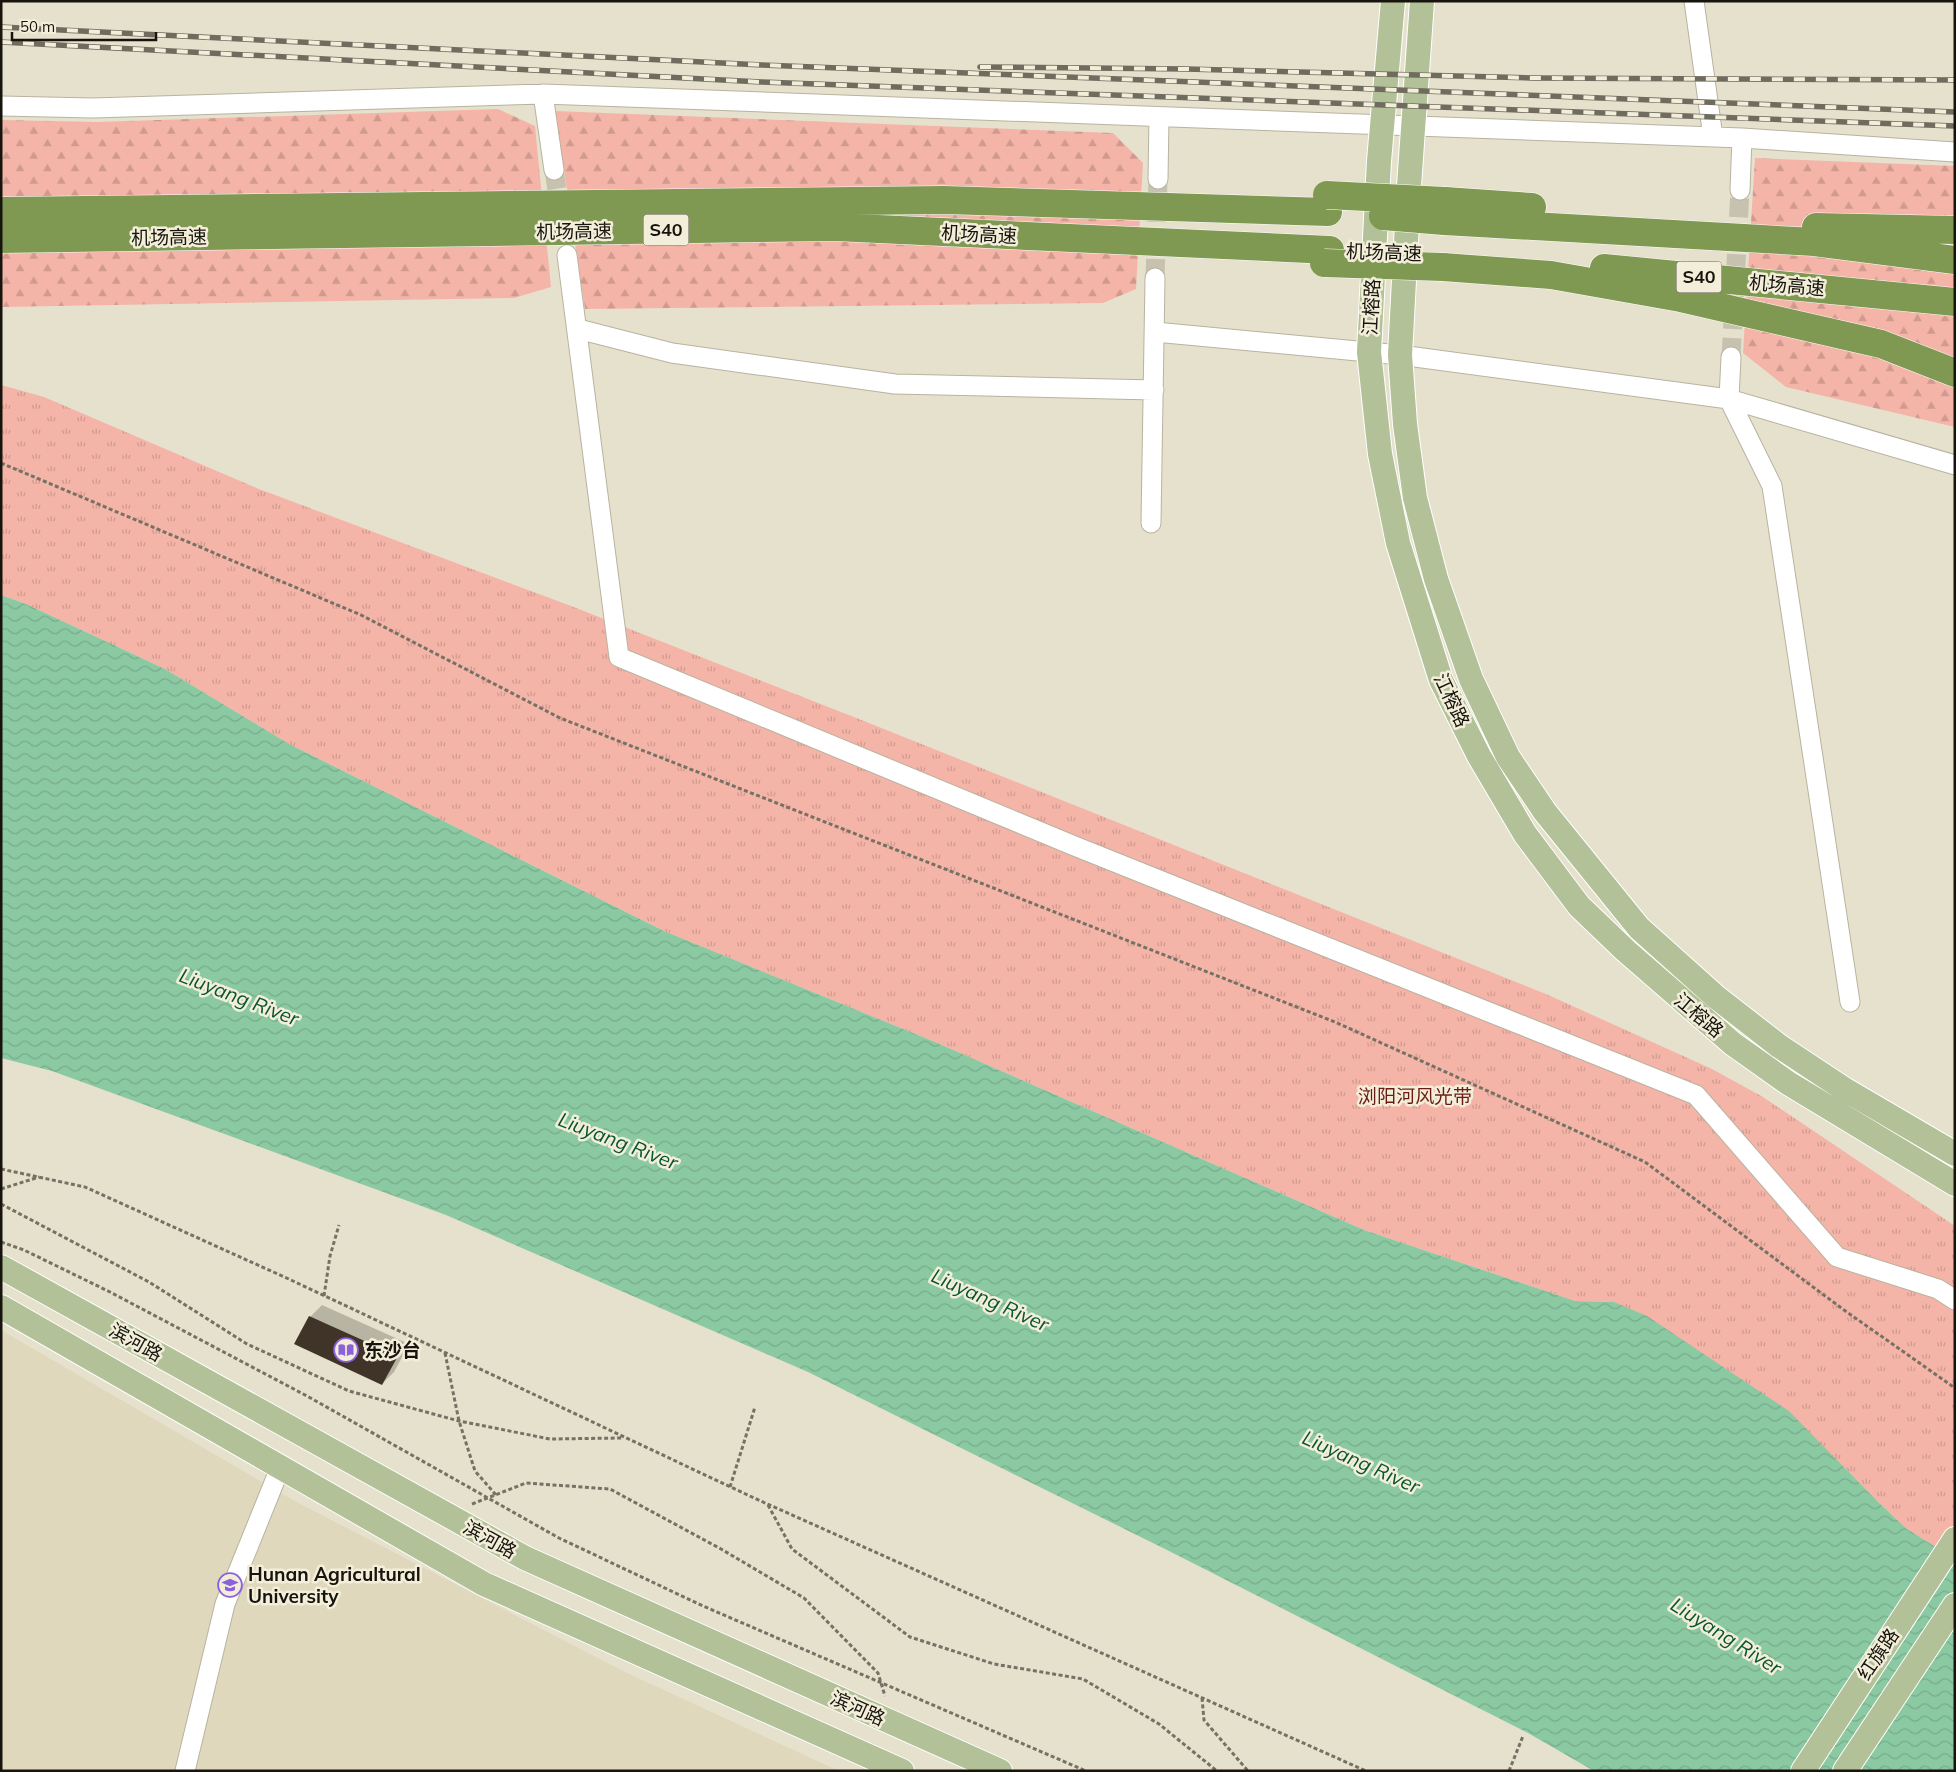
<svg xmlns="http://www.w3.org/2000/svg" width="1956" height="1772" font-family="Mulish,'Noto Sans SC',sans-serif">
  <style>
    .built { fill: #e0d8bd }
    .grass { fill: url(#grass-tufts) }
    .forest { fill: url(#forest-firs) }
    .water { fill: url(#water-waves) }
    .shadow { fill: #0003 }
    .building { fill: #403328 }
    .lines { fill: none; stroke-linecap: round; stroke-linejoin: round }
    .minor-tunnel { stroke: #c7c2b0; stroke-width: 19; stroke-dasharray: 19 9; stroke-linecap: butt }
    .minor-casing { stroke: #b8b3a0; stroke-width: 21 }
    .major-casing { stroke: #fff; stroke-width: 26 }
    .highway-casing { stroke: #fff; stroke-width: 29 }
    .path { stroke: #757265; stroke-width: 3; stroke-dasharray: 4 2.5; stroke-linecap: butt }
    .minor { stroke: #fff; stroke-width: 19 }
    .major { stroke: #b2c197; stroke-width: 24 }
    .highway { stroke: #7f9852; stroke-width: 28 }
    .rail-casing { stroke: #6f6c5f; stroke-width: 5.5 }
    .rail { stroke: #f3eeda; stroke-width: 4; stroke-dasharray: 11; stroke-linecap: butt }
    .highway-bridge-casing { stroke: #fff; stroke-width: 29; stroke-linecap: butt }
    .highway-bridge { stroke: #7f9852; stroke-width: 28 }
    .labels { text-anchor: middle; stroke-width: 5; stroke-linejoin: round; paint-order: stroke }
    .shield { fill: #f3eeda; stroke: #58554a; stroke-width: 1 }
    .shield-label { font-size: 18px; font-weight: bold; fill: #16140d }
    .street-label { font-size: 19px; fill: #16140d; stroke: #f3eeda }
    .park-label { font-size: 19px; fill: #6b1c12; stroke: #f3eeda }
    .poi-label { font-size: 19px; font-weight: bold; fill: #16140d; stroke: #f3eeda; text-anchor: start }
    .water-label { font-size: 20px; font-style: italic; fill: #085532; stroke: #f3eeda }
  </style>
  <defs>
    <pattern id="grass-tufts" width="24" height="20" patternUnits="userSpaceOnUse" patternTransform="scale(1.25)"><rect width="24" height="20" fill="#f5b4a8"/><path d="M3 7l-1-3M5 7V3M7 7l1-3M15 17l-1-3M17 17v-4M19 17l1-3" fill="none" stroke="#d19a8f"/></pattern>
    <pattern id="forest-firs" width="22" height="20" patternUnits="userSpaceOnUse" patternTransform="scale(1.25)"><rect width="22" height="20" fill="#f5b4a8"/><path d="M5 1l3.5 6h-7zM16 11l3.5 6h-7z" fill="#d19a8f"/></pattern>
    <pattern id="water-waves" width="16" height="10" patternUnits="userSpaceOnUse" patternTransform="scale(1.25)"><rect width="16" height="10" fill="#8bc9a3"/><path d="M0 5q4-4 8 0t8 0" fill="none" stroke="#77ac8b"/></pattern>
  </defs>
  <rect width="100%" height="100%" fill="#e6e1cd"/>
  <path class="built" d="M1 1330 291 1499 625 1672 839 1771H1Z"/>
  <path class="grass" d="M1 385 44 397 259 489 571 606 864 721 1546 994 1712 1069 1763 1097 1955 1226V1559L1907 1529 1878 1502 1614 1302 1575 1301 1364 1230 935 1042 664 931 289 744 165 669 26 604 1 595Z"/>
  <path class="forest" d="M498 109 535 126 551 287 514 298 1 307V120L98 122Z
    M555 111 1113 133 1143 163 1136 289 1103 303 585 309Z
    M1755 158 1955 166V427L1786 387 1743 353Z"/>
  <path class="water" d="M1 595 26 604 165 669 289 744 664 931 935 1042 1364 1230 1575 1301 1614 1302 1647 1316 1789 1411 1878 1502 1907 1529 1955 1559V1771H1594L1528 1733 1169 1551 808 1372 446 1215 52 1071 1 1058Z"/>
  <path class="shadow" d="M322 1305 409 1344 394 1372 382 1384 310 1317Z"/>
  <path class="building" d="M309 1316 398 1356 382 1385 294 1344Z"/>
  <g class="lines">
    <path class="minor-tunnel" d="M554 170 561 216
      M1155 278 1158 179
      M1731 357 1740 190"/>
    <g class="minor-casing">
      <path id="minor" d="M1694 1 1713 137
        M543 94 554 170
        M1 106 93 108 543 94 1742 138 1955 152
        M1158 179 1159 117
        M1740 190 1742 138
        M567 255 619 657 1077 847 1696 1095 1837 1257 1938 1289 1955 1300
        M578 329 672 353 895 384 1154 390
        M1155 332 1400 355 1729 399 1955 465
        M1731 357 1729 399 1772 486 1850 1002
        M1151 523 1155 278
        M185 1771 225 1604 280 1468"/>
    </g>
    <g class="major-casing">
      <path id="major" d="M1393 1 1379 161 1369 352 1380 454 1398 543 1441 680 1479 756 1525 834 1579 906 1626 951 1733 1044 1788 1083 1955 1184
        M1422 1 1409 186 1400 355 1405 424 1415 498 1436 579 1471 679 1508 757 1545 812 1639 928 1716 997 1779 1046 1844 1089 1955 1154
        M1 1267 525 1558 1000 1771
        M1 1307 484 1584 902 1771
        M1803 1771 1955 1539
        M1845 1771 1955 1605"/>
    </g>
    <g class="highway-casing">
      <path id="highway" d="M1445 201 1532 207
        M1 211 944 200 1328 212
        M1444 221 1814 242 1955 260
        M1816 227 1955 230
        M1 239 835 227 1330 250
        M1443 267 1551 275 1681 298 1881 344 1955 373
        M1604 268 1955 302"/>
    </g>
    <path class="path" d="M1 463 361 615 560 718 1335 1022 1645 1162 1844 1310 1955 1388
      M1 1169 85 1187 291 1280 754 1498 1366 1771
      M1 1189 39 1177
      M1 1204 149 1282 247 1344 349 1391 459 1421 550 1439 622 1438
      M1 1242 24 1250 110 1292 307 1396 559 1538 703 1606 1086 1771
      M324 1296 330 1256 339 1225
      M445 1353 459 1421 475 1471 496 1495
      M730 1487 755 1407
      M472 1504 526 1483 610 1489 721 1549 804 1598 878 1673 885 1696
      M768 1505 792 1549 910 1637 994 1664 1083 1679 1159 1724 1217 1771
      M1202 1698 1204 1720 1248 1771
      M1509 1771 1523 1736"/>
    <use href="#minor" class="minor"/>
    <use href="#major" class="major"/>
    <use href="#highway" class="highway"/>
    <g class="rail-casing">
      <path id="rail" d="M1 27 762 65 1955 112
        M1 42 761 82 1955 126
        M980 67 1186 69 1532 78 1955 80"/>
    </g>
    <use href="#rail" class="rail"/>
    <g class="highway-bridge-casing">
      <path id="highway-bridge" d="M1327 195 1445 201
        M1383 216 1444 221
        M1324 263 1443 267"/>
    </g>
    <use href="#highway-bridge" class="highway-bridge"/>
  </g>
  <defs>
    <g id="library-ring" transform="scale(1.25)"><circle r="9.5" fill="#f3eeda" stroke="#8b61dc" stroke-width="1.5"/><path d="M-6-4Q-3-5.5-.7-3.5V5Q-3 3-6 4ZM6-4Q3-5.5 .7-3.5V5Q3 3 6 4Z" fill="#8b61dc"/></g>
    <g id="university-ring" transform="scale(1.25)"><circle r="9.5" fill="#f3eeda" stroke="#8b61dc" stroke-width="1.5"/><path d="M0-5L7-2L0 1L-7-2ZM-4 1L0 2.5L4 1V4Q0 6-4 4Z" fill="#8b61dc"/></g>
  </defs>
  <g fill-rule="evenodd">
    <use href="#library-ring" x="346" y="1350"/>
    <use href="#university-ring" x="230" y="1585"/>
  </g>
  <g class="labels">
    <g class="shield">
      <rect x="643.5" y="214.5" width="45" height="31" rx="4"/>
      <rect x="1676.5" y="261.5" width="45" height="31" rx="4"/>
    </g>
    <g class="shield-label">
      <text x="666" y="236">S40</text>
      <text x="1699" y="283">S40</text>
    </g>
    <g class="street-label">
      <text transform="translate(574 231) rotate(-1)" y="7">机场高速</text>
      <text transform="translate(979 234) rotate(3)" y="7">机场高速</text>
      <text transform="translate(169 237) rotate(-1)" y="7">机场高速</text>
      <text transform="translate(1384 252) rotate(2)" y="7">机场高速</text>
      <text transform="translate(1787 285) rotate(5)" y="7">机场高速</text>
      <text transform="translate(1371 307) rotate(-87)" y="7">江榕路</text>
      <text transform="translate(1452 700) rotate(65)" y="7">江榕路</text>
      <text transform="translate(1699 1015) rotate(40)" y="7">江榕路</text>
      <text transform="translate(136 1342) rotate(29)" y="7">滨河路</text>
      <text transform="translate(490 1539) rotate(29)" y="7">滨河路</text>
      <text transform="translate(1878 1654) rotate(-56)" y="7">红旗路</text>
      <text transform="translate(858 1708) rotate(24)" y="7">滨河路</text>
    </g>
    <g class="park-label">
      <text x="1415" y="1103">浏阳河风光带</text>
    </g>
    <g class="poi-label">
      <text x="364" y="1357">东沙台</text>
      <text x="248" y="1581">Hunan Agricultural<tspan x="248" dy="22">University</tspan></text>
    </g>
    <g class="water-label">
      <text transform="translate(239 997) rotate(21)" y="7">Liuyang River</text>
      <text transform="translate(618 1141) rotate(21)" y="7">Liuyang River</text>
      <text transform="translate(990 1300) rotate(24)" y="7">Liuyang River</text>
      <text transform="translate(1361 1462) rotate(24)" y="7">Liuyang River</text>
      <text transform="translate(1726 1636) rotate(32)" y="7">Liuyang River</text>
    </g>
  </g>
  <rect width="1956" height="1772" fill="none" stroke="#16140d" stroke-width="5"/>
  <path d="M12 32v8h144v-8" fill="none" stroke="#16140d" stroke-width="2.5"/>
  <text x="20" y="32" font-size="15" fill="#16140d" stroke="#f3eeda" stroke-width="4" paint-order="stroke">50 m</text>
</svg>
